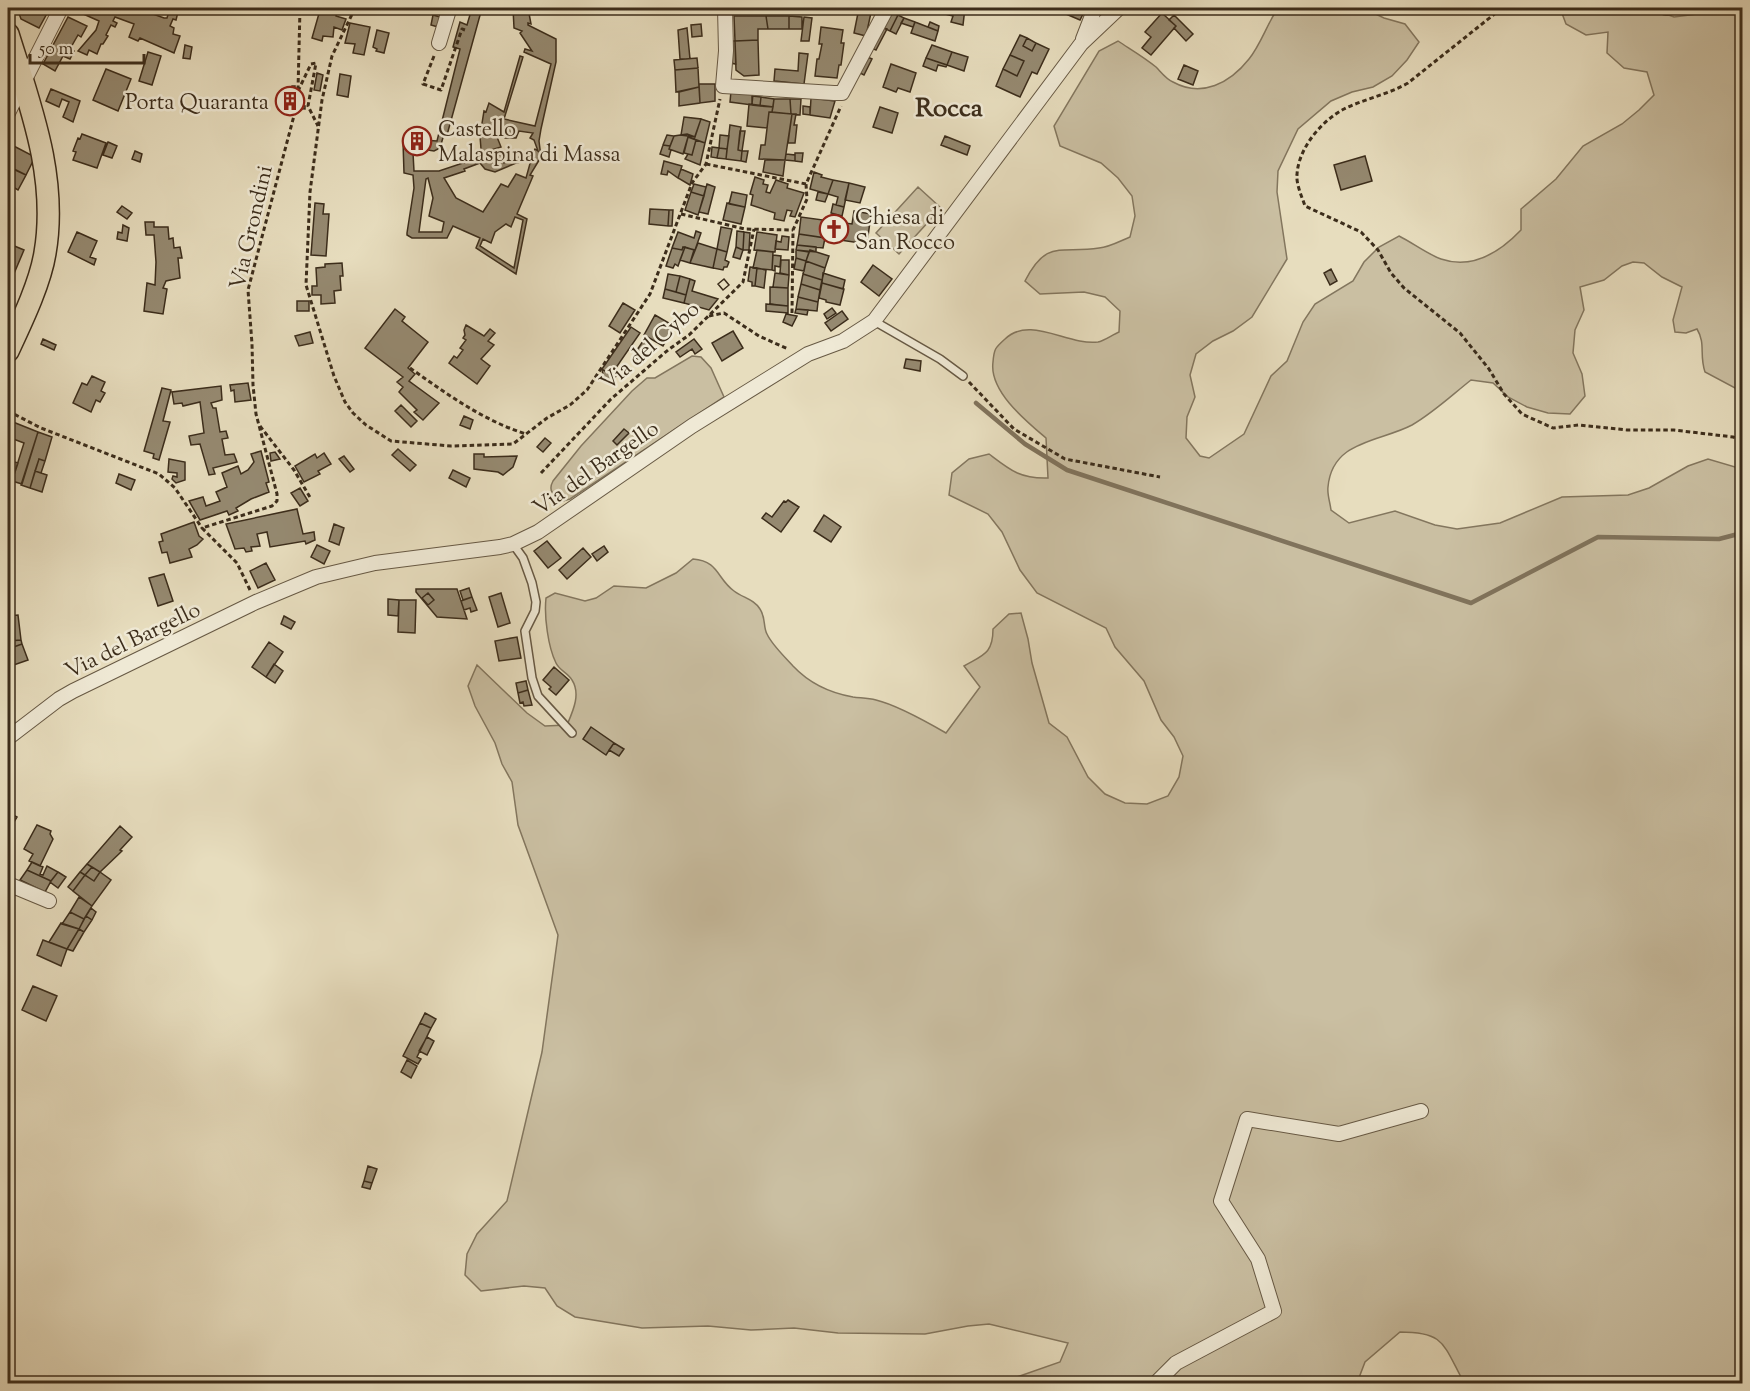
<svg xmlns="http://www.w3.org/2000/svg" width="1750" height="1391" font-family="'Sorts Mill Goudy',serif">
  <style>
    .green { fill: #cabfa2; stroke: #83765e; stroke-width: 1.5 }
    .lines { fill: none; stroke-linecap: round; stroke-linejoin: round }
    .stream { stroke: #80735c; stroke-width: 4.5 }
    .building { fill: #958970; stroke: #3c2d1b; stroke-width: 1.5; fill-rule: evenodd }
    .service-casing { stroke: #675944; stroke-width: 10 }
    .minor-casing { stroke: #675944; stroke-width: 16 }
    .primary-casing { stroke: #3c2d1b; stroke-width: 24 }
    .path { stroke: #3c2d1b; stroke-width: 3; stroke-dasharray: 4.5 3; stroke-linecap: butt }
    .service { stroke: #efe9d5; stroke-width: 7 }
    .minor { stroke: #efe9d5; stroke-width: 14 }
    .primary { stroke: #e7ddbe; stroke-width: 21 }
    .labels { text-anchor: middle; stroke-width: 5; stroke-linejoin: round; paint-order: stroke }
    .poi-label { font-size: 22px; fill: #3c2d1b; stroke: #efe9d5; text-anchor: start }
    .street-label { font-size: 22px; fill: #3c2d1b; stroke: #efe9d5 }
    .quarter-label { font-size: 26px; font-weight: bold; fill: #3c2d1b; stroke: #efe9d5 }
  </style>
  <rect width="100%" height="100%" fill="#e7ddbe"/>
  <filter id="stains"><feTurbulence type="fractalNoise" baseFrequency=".00333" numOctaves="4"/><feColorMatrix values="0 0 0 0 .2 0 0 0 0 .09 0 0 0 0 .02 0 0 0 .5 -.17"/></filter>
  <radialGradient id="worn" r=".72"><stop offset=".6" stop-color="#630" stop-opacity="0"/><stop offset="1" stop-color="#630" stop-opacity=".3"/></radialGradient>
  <path class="green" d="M1278 8H1363L1384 18 1405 24 1419 42 1407 60 1392 76 1373 87 1352 92 1331 101 1298 129 1278 171 1277 192 1287 259 1252 317 1233 331 1213 341 1196 354 1190 375 1195 397 1187 417 1186 438 1200 456 1209 458 1244 434 1271 376 1287 361 1303 322 1315 304 1353 281 1364 262 1379 247 1399 236C1413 243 1427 254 1441 259 1473 270 1500 252 1521 230V209L1556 179 1583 146 1622 124 1639 110 1654 95 1647 72 1624 68 1607 53 1608 32 1586 35 1566 24 1560 8H1649L1674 17 1713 12 1722 8H1742V387L1735 388 1705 372C1699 354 1706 344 1697 329L1686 333 1675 332 1673 320 1682 287 1662 277 1644 263 1633 262 1622 266 1604 280 1580 287 1584 310 1575 330 1573 353 1582 374 1585 396 1570 414 1548 413 1527 407 1508 397 1493 383 1471 380C1452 395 1433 413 1412 425 1380 442 1332 440 1328 487 1327 494 1330 502 1331 510L1349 523 1395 511 1435 525 1457 529 1500 523 1562 497 1628 495 1649 488 1688 466 1708 459 1742 469V1383H1486L1461 1377C1443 1343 1443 1332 1400 1332L1365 1362 1357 1383H1023L1017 1377 1060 1362 1068 1343 989 1324 968 1326 925 1334 838 1333 794 1328 751 1330 708 1326 642 1328 575 1317 557 1306 545 1288 524 1286 481 1291 465 1275 467 1254 477 1234 507 1201 542 1052 558 935 518 825 512 782 502 764 495 743 475 706 468 686 477 665 527 713 545 726 567 725C573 711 581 694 572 680 568 673 559 670 556 663 548 647 544 616 546 598L555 593 585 601 596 598 614 586 646 588 676 573 693 559C719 561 717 579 734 591 743 598 754 599 760 609 766 618 763 627 767 634 772 645 785 657 793 666 809 683 830 693 853 697 860 698 868 698 876 700 897 705 927 722 946 733L980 687 964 666C983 655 993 654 993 629L1009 614 1021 613 1028 639 1032 663 1049 723 1067 737 1088 777 1105 794 1125 803 1147 804 1168 796 1179 777 1183 756 1174 737 1161 720 1144 681 1115 647 1106 628 1037 593 1020 570 1002 532 988 514 949 495 952 473 969 459 989 454C1010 470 1020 479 1048 478L1046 438C1026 421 989 391 993 362 994 349 995 348 1005 339 1030 315 1068 346 1098 342 1104 341 1112 335 1119 332L1120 311 1105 297 1084 292 1040 294 1025 281C1047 238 1061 254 1099 248 1110 247 1120 241 1130 237L1135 216 1132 196 1118 178 1101 163 1060 146 1054 126 1099 51 1118 41C1130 49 1144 57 1156 67 1161 72 1166 79 1173 82 1202 98 1230 83 1249 59 1261 44 1267 24 1278 8Z
    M918 187 941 208 899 254 876 233Z
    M692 356 701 357 711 368 724 397 570 499 563 501C555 496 547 492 553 481L581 446 632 391 647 378H655Z"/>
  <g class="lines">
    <path class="stream" d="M976 403 1025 444 1067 470 1471 603 1598 537 1719 539 1742 533"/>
  </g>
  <path class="building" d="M17 8H50L39 28 21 19Z
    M73 8H139L144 10V8H155L153 14 164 18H167L170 8H179L176 20 173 19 170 26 174 28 173 34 180 36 174 53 140 38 138 41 129 37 134 24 115 17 113 21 117 23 115 27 111 25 106 35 108 36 103 44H101L97 54 89 50 87 55 78 51 96 30 99 21 72 9Z
    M316 8H337L336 16 346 19 342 30 334 27 333 37 323 36 322 41 312 38 320 10 316 9Z
    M472 8H482L447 135 444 134 440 148 434 151 415 148 413 153 414 171H439L475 159 473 157 475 152 483 151 481 149 480 136 484 111 486 112 489 103 504 112 520 56 523 57 504 119 535 126 551 64 524 52 525 49 532 51 520 33 522 31 514 28 513 8H528L531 24 528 23V25L556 39V62L541 129 539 141 541 157 530 175 533 176 517 214 527 219 516 274 476 248 480 238 453 226 447 238H412L407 235V233L414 188 413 175 404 173 403 142 407 139 437 141 460 49 453 47 460 22 467 25ZM497 121V130L505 138H516L519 131 533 133 530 138 534 140 538 151 535 149 532 155 513 158 504 163 501 155 492 157 488 151 501 147 497 137H494ZM531 160 526 178 516 174 508 187 501 184 483 212 456 198 444 178 465 171 464 169 480 163 485 169 495 172 516 163ZM428 178 433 198 429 216 444 222 442 232H419L426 179ZM515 217 523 220 514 268 480 246 483 239 491 243 495 232 506 224 511 227Z
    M859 8H872L866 36 854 33Z
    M932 8H943L942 9 950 11 949 15 931 10Z
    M951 8H965L963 25 951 22 953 16 949 15Z
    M1068 8H1086L1080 20 1066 14Z
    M889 12 898 15 890 31 881 27Z
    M1162 13 1176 26 1151 55 1142 48 1151 37 1145 32Z
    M433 15 440 17 438 27 431 25Z
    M898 15 904 18 896 34 890 31Z
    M1174 15 1193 34 1186 41 1174 28 1176 26 1169 20Z
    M734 16H766L768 29H758V40L735 41Z
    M766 16H789V29H768Z
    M789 16 802 17V29H789Z
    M68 17 87 26 81 37 78 35 70 49 74 51 70 59 63 56 55 71 43 64Z
    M804 17 812 18 809 41H801Z
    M904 18 915 22 913 27 901 23Z
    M915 22 938 31 935 41 911 33Z
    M930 22 939 26 938 31 928 27Z
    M350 23 370 27 364 55 353 53 355 44 345 43Z
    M701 24 702 36 692 37 691 25Z
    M821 27 843 30 841 43H844L841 65H839L837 78 815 76 817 59H819L822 44H819Z
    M881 27 887 29 876 50 869 47Z
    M687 28 690 59H680L678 30Z
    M377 30 389 33 384 53 376 51 377 49 373 47Z
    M1020 35 1027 38 1023 46 1032 51 1036 43 1049 49 1037 74 1032 72 1020 97 996 86 1003 69 1017 76 1024 61 1010 55Z
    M1027 38 1036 43 1032 51 1023 46Z
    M758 40 759 75 744 76 736 70 735 41Z
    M729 41H735L736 64 730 63Z
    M185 45 192 47 190 59 183 58Z
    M932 45 952 52 947 65 926 58Z
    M148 52 161 56 152 85 139 81Z
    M952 52 968 57 964 71 947 65Z
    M799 53 808 54 804 84 774 81 775 69 798 71Z
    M1010 55 1024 61 1017 76 1003 69Z
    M865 56 872 59 864 75 858 72Z
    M697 58 698 68 675 70 674 60Z
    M926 58 947 65 946 67 938 65 936 71 923 66Z
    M891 64 916 73 910 92 898 88 896 92 883 87Z
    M1184 65 1198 71 1193 85 1178 79Z
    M698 68 699 87 676 92 675 70Z
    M106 69 131 79 118 111 93 100Z
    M317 73 323 75 320 91 314 90Z
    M340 74 351 76 348 97 337 95Z
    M699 84H715V101L700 103Z
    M292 86H295L294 105 305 106V109L291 108 282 96Z
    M699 87 700 103 679 106V92Z
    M51 89 80 101 73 122 63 117 69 102 62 99 59 107 46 101Z
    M731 91 753 93 752 105 730 102Z
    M752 96 761 97 760 106 752 105Z
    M761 97 774 99 773 107 760 106Z
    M811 98 835 101 830 118 810 115Z
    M774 99H790L791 114 772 112Z
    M790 99H801L800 115 791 114Z
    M749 104 773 107 772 112H769L767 128 747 126Z
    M803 106 810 107V115L803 114Z
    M880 107 898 113 892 133 873 127Z
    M769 112 792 114 785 160 759 159 761 145H765Z
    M792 114H796L794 125H797L795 143H788Z
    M684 117 701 119 695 137 681 135Z
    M701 119 710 122 705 143 694 139Z
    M730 125 741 127 738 150 742 151 741 161 726 159Z
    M740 131H745L742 151 738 150Z
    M82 134 106 143 97 168 73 160 76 152 73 151 78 138 80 139Z
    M687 134 695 137 694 139 688 137 683 154 669 149 674 136Z
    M667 135 674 136 670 146 663 145Z
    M720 135 729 136 727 149 719 148Z
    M945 136 970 146 967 155 941 145Z
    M688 137 696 140 692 155 684 153Z
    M696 140 705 143 700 165 685 159 688 154 692 155Z
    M108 142 117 146 112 158 103 155Z
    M8 143 35 157 26 175 8 166Z
    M663 145 670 146 669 149 671 150 669 157 660 154Z
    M712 147 719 148 717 158 711 157Z
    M719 148 727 149 726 159 717 158Z
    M135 151 142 154 140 162 132 159Z
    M742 151H748L746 162 741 161Z
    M795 153H803L802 162 795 161Z
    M786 154 795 155V161L785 160Z
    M1365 156 1372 181 1341 190 1334 165Z
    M765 160H785L783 176 763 172Z
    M664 161 682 166 678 178 668 171 667 175 661 174Z
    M13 169 26 175 18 190 8 184V180Z
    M681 169 693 174 690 185 678 178Z
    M814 172 822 175 821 177 833 180 828 194 810 189Z
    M755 177 764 180 763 184 768 185 766 192 770 193 776 180 788 184 787 188 804 193 795 217 790 216 792 211 787 210 784 221 774 219 775 213 751 205 753 195 750 194Z
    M833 180 849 183 844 207 836 205 838 197 828 194Z
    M849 183 865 187 860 203 845 200Z
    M694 184 706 187 704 196 691 192Z
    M707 184 715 187 708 214 699 212Z
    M691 192 704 196 698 215 685 210Z
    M732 192 747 195 745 207 729 204Z
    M818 192 828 194 825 202 816 200Z
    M315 203 324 204 323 214H329L326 256 311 255Z
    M727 203 745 207 741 224 723 220Z
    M833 204 844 207 842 216 831 213Z
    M122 206 132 213 127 219 117 212Z
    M650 209 669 210 668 226 649 224Z
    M669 210H673L672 226H668Z
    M854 211 871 214 867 244 799 234 801 217 852 224Z
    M145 222H154V227H168L169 239 173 238 174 248 180 247 182 258H178L180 278 166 281 163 288 167 289 163 314 144 311 147 283 155 285 156 262 154 235H146Z
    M123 225 129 228 127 241 117 239 118 232 122 233Z
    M721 227 732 229 727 252 717 249Z
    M696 231 701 233 695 250 683 247 682 250 672 248 678 232 694 238Z
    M737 231 744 232 743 250 736 247Z
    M77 232 97 241 90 257 96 259 94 265 68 252Z
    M744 232 750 233 749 250H743Z
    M757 232 777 235 775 252 754 250Z
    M799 234 825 238 823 248 797 245Z
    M782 236 789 237 788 250 775 249 776 241 781 242Z
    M8 239 13 242 12 245 24 250 13 276 8 273Z
    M698 243 717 249 713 268 690 263Z
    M797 245 816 247V252L796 250Z
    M683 247H685L678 266 675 264 673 268 666 266 672 248 682 250Z
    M685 247 694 250 690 263 680 260Z
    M736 247 743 250 740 259 733 257Z
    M717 249 727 252 725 260 729 262 727 267H724L723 270 713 268Z
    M757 250 773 252 772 270 753 268Z
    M796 250 809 252 806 261 796 258Z
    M810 250 829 256 825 268 806 261Z
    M773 255 781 256 780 267 775 266V271L772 270Z
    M796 258 806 261 804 271 794 269Z
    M781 260H789V275L780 273Z
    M806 261 825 268 822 280 803 274Z
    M342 263 343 276H340L341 290 334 291 335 303 321 304V295H312V286H317L316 268 325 267V264Z
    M873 265 892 279 879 296 861 282Z
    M750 267 757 268 755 286H752V282L748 281Z
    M757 268 766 270 764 288 755 286Z
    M1331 269 1337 281 1330 285 1324 273Z
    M775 273 789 275 788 288 773 287Z
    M823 273 845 280 843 289 822 283Z
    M668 274 680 276 676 292 665 289Z
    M803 274 822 280 820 290 801 284Z
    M680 276 690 279 686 295 676 292Z
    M690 279 695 281 692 291 718 299 709 310 684 303Z
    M724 279 729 285 723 290 718 284Z
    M724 279 729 285 723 290 718 284Z
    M822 283 844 289 840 305 826 302V300L819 298Z
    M801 284 820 290 818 302 798 297Z
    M770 287 788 288V306L770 304Z
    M665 289 686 295 684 303 663 298Z
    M798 297 818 302 817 311 796 309Z
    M297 301H309V311H297Z
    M623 303 635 310 620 333 609 326Z
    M766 304 788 306V313L766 311Z
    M832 308 836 313 827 319 824 314Z
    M395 309 405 317 402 321 428 342 408 368 415 374 409 381 439 403 423 420 414 412 417 410 399 392 403 387 397 382 403 377 365 348Z
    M796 309 808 310 807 315 795 313Z
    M842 311 848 319 831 331 825 323Z
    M786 314 797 316 792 326 783 322Z
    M655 315 674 326 663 346 644 335Z
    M466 325 484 336 490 329 495 333 488 341 494 345 481 359 490 366 477 384 449 363 454 356 457 358 463 350 460 348 466 340 463 338 465 335 464 330Z
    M631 327 640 333 611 375 602 369Z
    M733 331 743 348 722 361 712 343Z
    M310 332 313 343 299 346 295 336Z
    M43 339 56 345 54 350 41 344Z
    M694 339 702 349 695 354 692 349 680 357 676 352Z
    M643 341 648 344 638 359 633 356Z
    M906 359 921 361 920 371 904 368Z
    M602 369 611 375 614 371 618 375 607 382 603 376Z
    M92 376 105 382 101 391 105 393 100 402 96 400 91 412 73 403 82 383 87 385Z
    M248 383 251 400 235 402 234 390 231 391 230 385Z
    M221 386 222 400 211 403 213 408H216L220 432 226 431 228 438 222 439 225 455 234 454 237 462 213 468 215 474 209 475 200 444 191 445 189 436 204 433 200 402 183 406 182 403 174 404 172 392Z
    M162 388 171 390 163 421 170 422 159 460 153 458 154 454 144 451Z
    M401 405 417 421 411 427 395 411Z
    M464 416 473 420 470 429 460 425Z
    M8 420 38 432 22 484 12 481 24 443 8 437 9 432 8 431Z
    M624 429 629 433 617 445 613 441Z
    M38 432 52 437 45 461 39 459 30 488 21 485Z
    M545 438 551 443 543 452 537 447Z
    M398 449 416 465 410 471 392 455Z
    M261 451 269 482 266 483 269 492 251 499 236 508 238 511 229 515 227 511 200 520 189 501 203 497 206 506 220 501 216 492 227 487 222 473 238 466 241 474 248 470 254 462 251 454Z
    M275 452 280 459 271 461 270 453Z
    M324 453 331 464 318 471 320 474 304 482 295 466 315 454 317 458Z
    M474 454H484V457L517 456 513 467 503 475 498 472 474 469Z
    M344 456 354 469 350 472 339 459Z
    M39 459 45 461 41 473 35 471Z
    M169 459 185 462V480L176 483 172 479 173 476 177 477V473L168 472Z
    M8 460 18 463 12 481 8 480Z
    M453 470 470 478 466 487 449 478Z
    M35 471 47 475 42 492 30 488Z
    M119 474 135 480 131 490 116 483Z
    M300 488 308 501 300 506 291 493Z
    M788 500 799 507 781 532 762 518 766 513 772 517 784 501 786 502Z
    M297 509 303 534 314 532 315 540 306 544 305 541 270 547 267 532 257 534 260 546 251 547 252 551 246 552 244 548 235 549 226 524Z
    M824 515 841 527 831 542 814 531Z
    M194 522 199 536 203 539 197 545 189 549 192 557 170 563 167 552 162 553 159 542 163 541 161 534Z
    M334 524 344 528 339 545 329 541Z
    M547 541 561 558 548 568 534 551Z
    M317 545 330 551 324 564 311 557Z
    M604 546 608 552 597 561 592 554Z
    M583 548 591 557 567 579 559 570Z
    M266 563 275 580 258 588 250 571Z
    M164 574 173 601 158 606 149 578Z
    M469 588 472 597 463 600 460 591Z
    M416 589H457L467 619 437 617 416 592ZM428 593 434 600 428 605 422 598Z
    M428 593 434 600 428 605 422 598Z
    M501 593 510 623 498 627 489 597Z
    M472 597 477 610 471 612 470 608 464 610 461 601Z
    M388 599 399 600 398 616 388 615Z
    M399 600H416L415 633 398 632Z
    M18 615 21 640 8 641V616Z
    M284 616 295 622 291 629 281 624Z
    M517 637 521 658 499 661 495 641Z
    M21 640 22 644 8 649V641Z
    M269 642 283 652 266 677 252 667Z
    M22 644 28 660 8 667V649Z
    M274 664 283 671 275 683 266 677Z
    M554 667 569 680 556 695 549 689 551 687 543 680Z
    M526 681 528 690 518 693 516 683Z
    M528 690 532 705 524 706 523 702 520 703 518 693Z
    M591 727 614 743 606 755 583 739Z
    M614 743 624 749 619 756 609 750Z
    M8 812 17 817 8 832Z
    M37 825 51 831 50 834 53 839 40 866 29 861 33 854 24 849Z
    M120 826 132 837 120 850 122 851 100 872 87 864Z
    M32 862 43 867 40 874 43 875 47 866 58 872 51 881 27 870Z
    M87 864 92 867 85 875 80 872Z
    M92 867 100 872 94 881 85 875Z
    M27 870 51 881 45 892 20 880Z
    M58 872 66 877 58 888 50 882Z
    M80 872 85 875 73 891 68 887Z
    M100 872 111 880 92 906 73 891 85 875 94 881Z
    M79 897 92 906 84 919 70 912Z
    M91 908 96 912 92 920 86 916Z
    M70 912 84 919 79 929 62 924Z
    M86 916 92 920 84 932 79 929Z
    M61 923 79 929 67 949 49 942Z
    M79 929 84 932 73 951 67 949Z
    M43 940 67 949 61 966 37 955Z
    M33 986 57 996 46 1021 22 1010Z
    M425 1013 436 1019 431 1028 420 1023Z
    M420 1023 431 1028 417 1057 421 1059 418 1064 403 1056Z
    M427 1037 434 1041 427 1055 419 1051Z
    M407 1060 417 1066 411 1078 401 1072Z
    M368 1166 377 1169 372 1183 364 1181Z
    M364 1181 372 1183 370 1189 362 1187Z
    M8 1224H12V1256H8Z"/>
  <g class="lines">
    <g class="service-casing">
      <path id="service" d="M874 321 940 359 963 376
        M513 544 523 558 532 583 536 602 535 611 525 631 532 678 538 696 572 733"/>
    </g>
    <g class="minor-casing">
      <path id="minor" d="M725 8 726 51 723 86 834 93H842L887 8
        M1666 8H1668
        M1083 39 1095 8
        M439 43 449 10 445 8
        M8 113 61 8
        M8 738 59 699 73 691 256 602 316 577 375 563 500 547 513 544 538 532 692 426 808 354 843 341 874 321 1081 44 1119 8
        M8 884 49 901
        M1155 1384 1176 1363 1274 1311 1258 1259 1221 1201 1247 1119 1339 1134 1421 1111"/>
    </g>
    <g class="primary-casing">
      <path id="primary" d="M8 34C30 105 58 177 45 253 40 284 21 323 8 351"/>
    </g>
    <path class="path" d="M355 8 332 56 322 100 310 192 306 285 334 376 345 402 353 413 366 425 391 441 451 446 513 444 547 418 570 405 587 390 650 294 692 183 706 164 720 99
      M1502 8 1408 83C1387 95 1364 99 1344 109 1321 121 1298 149 1297 175 1296 184 1302 197 1305 206L1361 232 1378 250 1391 273 1404 288 1460 333 1489 369 1504 394 1522 414 1553 428 1579 425 1627 430H1674L1733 437 1742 440
      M434 56 423 84 441 90 462 29 465 30
      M298 90 300 8
      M297 106 298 91 311 64 316 63 308 106 318 126
      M706 164 806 184
      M681 214 745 229 793 230
      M792 313 793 230 807 199 806 184 841 106
      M709 316 724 313 759 336 788 349
      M410 368C447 394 482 420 526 434
      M969 382 1014 429 1065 459 1160 477
      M8 411 41 428 159 474 175 488 202 528
      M260 426 294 470 311 499
      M541 473 611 399 668 350 689 335 743 282 754 229
      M250 590 237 563 202 528 272 506 277 501V494L256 414 253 385 252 344 248 290 296 108"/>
    <use href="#service" class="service"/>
    <use href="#minor" class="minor"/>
    <use href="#primary" class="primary"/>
  </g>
  <defs>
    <g id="building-ring" transform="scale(1.5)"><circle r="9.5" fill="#efe9d5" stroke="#8f2418" stroke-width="1.5"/><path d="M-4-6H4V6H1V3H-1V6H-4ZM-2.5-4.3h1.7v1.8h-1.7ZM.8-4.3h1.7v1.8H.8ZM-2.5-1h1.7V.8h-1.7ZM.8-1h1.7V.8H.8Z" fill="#8f2418"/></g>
    <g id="church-ring" transform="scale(1.5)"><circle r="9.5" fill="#efe9d5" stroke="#8f2418" stroke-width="1.5"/><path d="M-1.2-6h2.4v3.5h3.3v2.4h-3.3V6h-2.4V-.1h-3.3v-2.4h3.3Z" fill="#8f2418"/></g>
  </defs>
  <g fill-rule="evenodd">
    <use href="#building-ring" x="290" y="101"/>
    <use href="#building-ring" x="417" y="141"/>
    <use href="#church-ring" x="834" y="229"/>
  </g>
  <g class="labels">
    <g class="poi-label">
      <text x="269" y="109" text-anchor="end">Porta Quaranta</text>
      <text x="438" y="136">Castello<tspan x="438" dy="25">Malaspina di Massa</tspan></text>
      <text x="855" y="224">Chiesa di<tspan x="855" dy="25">San Rocco</tspan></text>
    </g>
    <g class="street-label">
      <text transform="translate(250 227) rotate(-77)" y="8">Via Grondini</text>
      <text transform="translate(649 345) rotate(-41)" y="8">Via del Cybo</text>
      <text transform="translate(595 467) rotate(-35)" y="8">Via del Bargello</text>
      <text transform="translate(132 639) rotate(-26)" y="8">Via del Bargello</text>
    </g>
    <g class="quarter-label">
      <text x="949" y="116">Rocca</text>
    </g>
  </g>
  <rect width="1750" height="1391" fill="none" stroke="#e7ddbe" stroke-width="30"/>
  <rect x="9" y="9" width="1732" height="1373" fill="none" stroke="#3c2d1b" stroke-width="3"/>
  <rect x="15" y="15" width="1720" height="1361" fill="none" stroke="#3c2d1b" stroke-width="1.5"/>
  <path d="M30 54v9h114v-9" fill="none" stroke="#3c2d1b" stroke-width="3"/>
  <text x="39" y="54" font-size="18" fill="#3c2d1b" stroke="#efe9d5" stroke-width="4.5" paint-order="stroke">50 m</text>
  <rect width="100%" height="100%" filter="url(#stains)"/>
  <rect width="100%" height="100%" fill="url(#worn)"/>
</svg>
